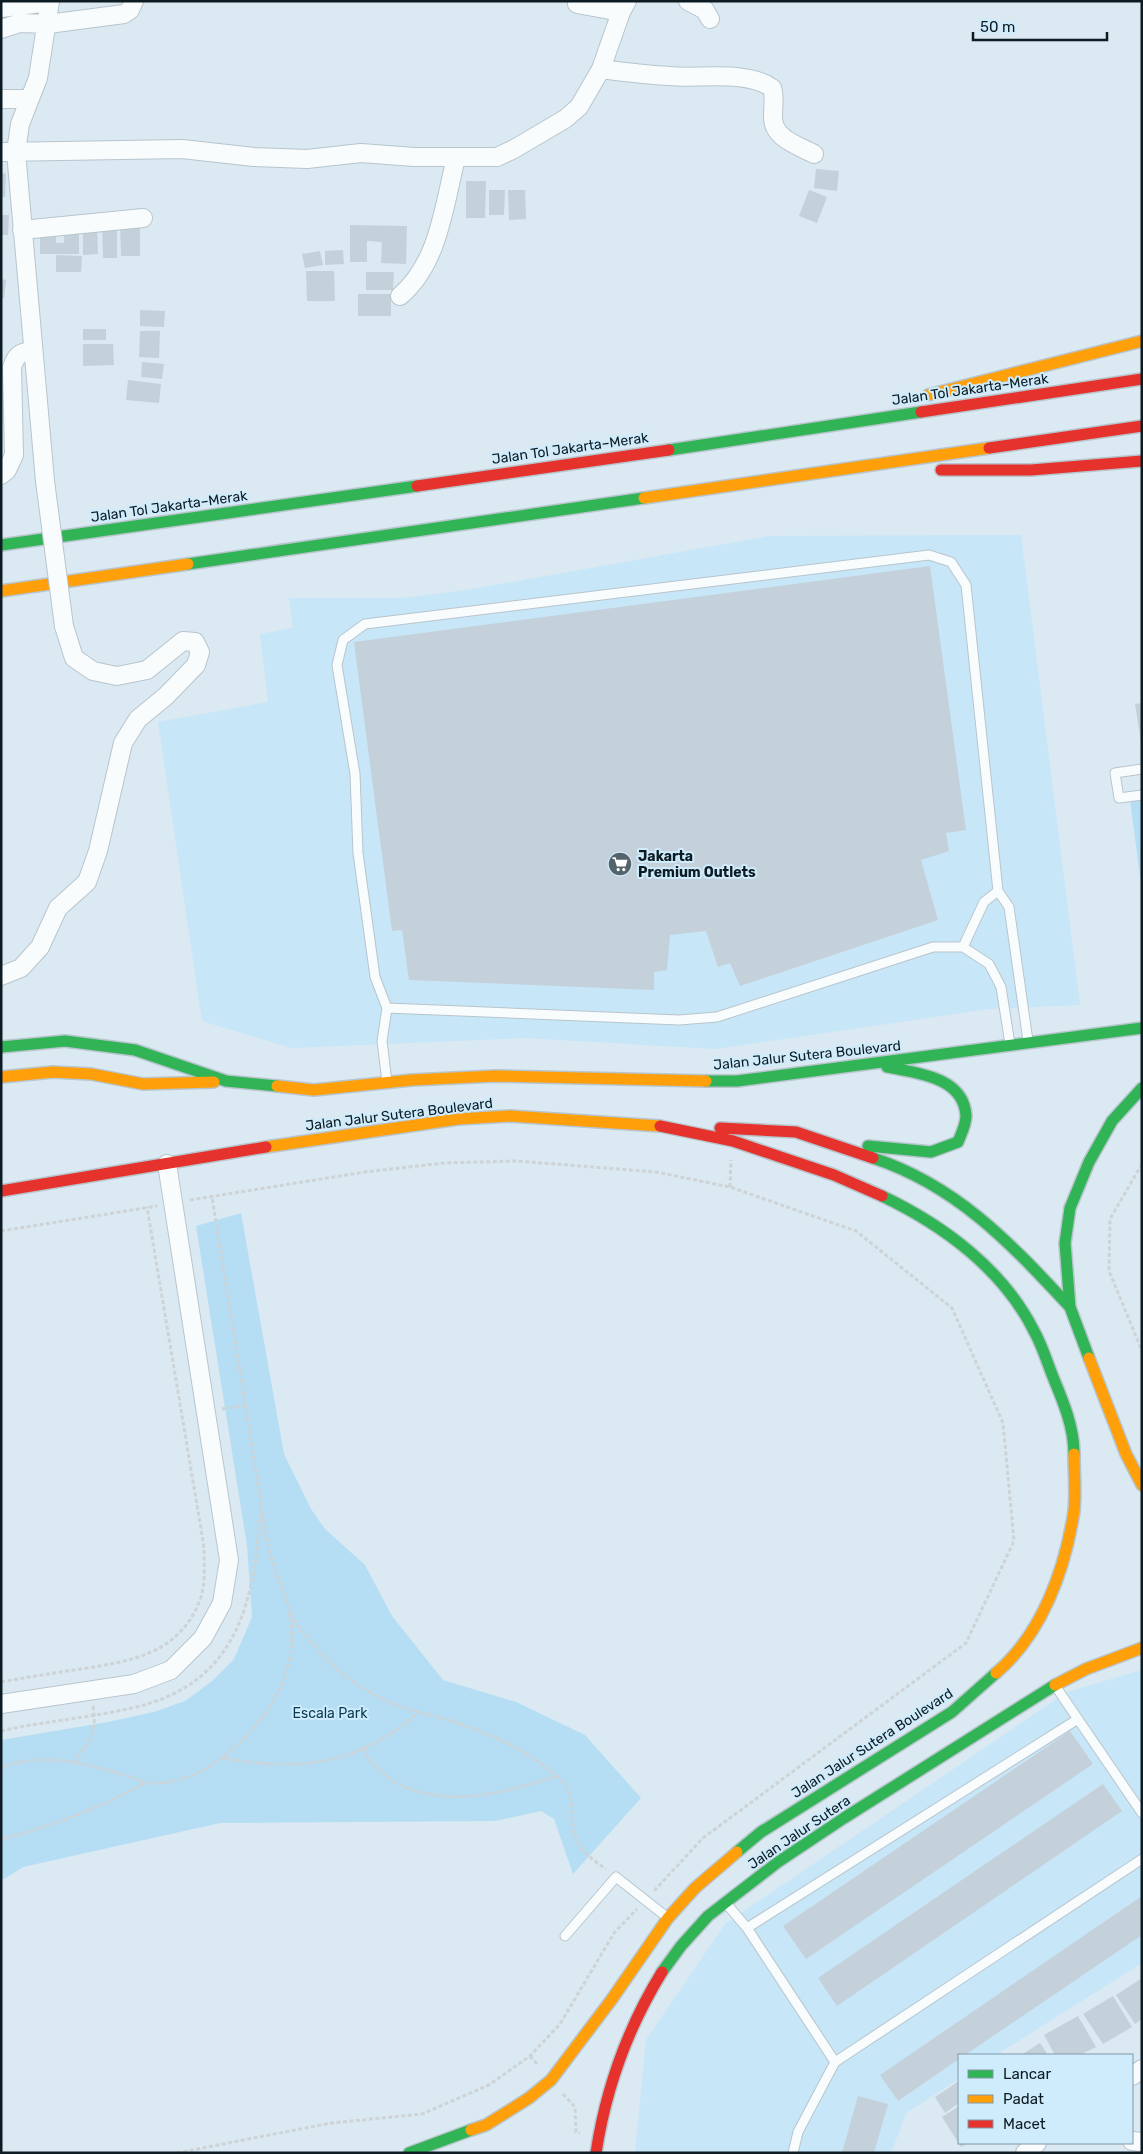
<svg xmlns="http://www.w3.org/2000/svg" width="1143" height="2154" font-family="Rubik,sans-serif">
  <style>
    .built { fill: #c7e6f8 }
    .green { fill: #b5def5 }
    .building { fill: #c4d1da }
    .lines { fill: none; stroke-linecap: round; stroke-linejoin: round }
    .lane-casing { stroke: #b8c5cd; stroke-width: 11 }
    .street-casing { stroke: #b8c5cd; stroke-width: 20 }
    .fast-casing { stroke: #b8c5cd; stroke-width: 14 }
    .slow-casing { stroke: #b8c5cd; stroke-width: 14 }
    .jam-casing { stroke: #b8c5cd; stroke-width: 14 }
    .path { stroke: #ced3d5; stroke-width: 3; stroke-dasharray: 4 2.5; stroke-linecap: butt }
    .lane { stroke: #f9fcfd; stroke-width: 9 }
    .street { stroke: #f9fcfd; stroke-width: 18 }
    .fast { stroke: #30b455; stroke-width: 11 }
    .slow { stroke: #ff9f0a; stroke-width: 11 }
    .jam { stroke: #e5322d; stroke-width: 11 }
    .street-bridge-casing { stroke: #b8c5cd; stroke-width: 20; stroke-linecap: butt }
    .street-bridge { stroke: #f9fcfd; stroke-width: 18 }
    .labels { text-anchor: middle; stroke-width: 4; stroke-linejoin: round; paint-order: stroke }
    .street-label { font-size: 14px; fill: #0d1b22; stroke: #cfecfd }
    .poi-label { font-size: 14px; font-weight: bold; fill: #0d1b22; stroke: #cfecfd; text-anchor: start }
    .park-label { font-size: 14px; fill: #083a50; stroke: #cfecfd }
  </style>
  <rect width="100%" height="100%" fill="#dae9f2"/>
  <path class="built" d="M1021 535 1080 1005 989 1009 716 1049 525 1038 291 1048 202 1021 158 722 268 702 260 634 293 628 289 598H403L467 590 769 536Z
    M1142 1670V1963L996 2055H959V2079L906 2113 891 2153H635L646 2040 725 1924 1067 1692Z"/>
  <path class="green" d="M1142 798V891L1130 800Z
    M241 1213 284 1454 311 1509 325 1529 365 1565 392 1616 443 1680 516 1702 585 1735 641 1798 573 1874 554 1819 541 1811 495 1821 220 1823 23 1867 1 1881V1740L108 1722 154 1712 185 1701 211 1682 234 1659 252 1617 247 1546 196 1226Z"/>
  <path class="building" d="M816 169 839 171 837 191 814 188Z
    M1 173 6 174 5 197H1Z
    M466 181H486L485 218H466Z
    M489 190H505L504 215H489Z
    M508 190H525L526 219 509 220Z
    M809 190 827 197 817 223 799 216Z
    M1 215H9L8 235H1Z
    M120 222H140V256H121Z
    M117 223V258H103L102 224Z
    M83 225H97L98 254 83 255Z
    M350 225 407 226 406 264 381 263 382 242 367 241V262H350Z
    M40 230H56V243H64V231H79V254H40Z
    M343 250 344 264 325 265V251Z
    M320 251 323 265 305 268 302 254Z
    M56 255 82 256 81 272H56Z
    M306 271H334L335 301H307Z
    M366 272H394L393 290H366Z
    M1 279 6 280 4 298H1Z
    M358 294H391V316H358Z
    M140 310 165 311 164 327 140 326Z
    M83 329H106V340H83Z
    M140 331H160L159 358 139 357Z
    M83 344H113L114 365 83 366Z
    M142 362 164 364 162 379 141 377Z
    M128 380 161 384 159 403 126 400Z
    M930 566 966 830 946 833 949 851 921 860 938 920 740 986 730 963 718 967 706 931 670 935 667 970 654 972V990L409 980 402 930 392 931 354 642Z
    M1142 703V742H1141L1135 704Z
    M1070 1731 1093 1764 806 1959 783 1926Z
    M1103 1784 1122 1811 837 2006 818 1978Z
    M1142 1896V1935L965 2055H959V2059L898 2101 880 2075Z
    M1142 1978V2019L1135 2024 1116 1995Z
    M1113 1996 1132 2027 1103 2044 1083 2014Z
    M1078 2016 1096 2047 1080 2055H1055L1044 2035Z
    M1040 2043 1048 2055H1021Z
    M959 2081V2103L945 2113 935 2097Z
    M858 2096 888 2104 874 2153H842Z
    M959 2106V2143H968L961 2147 942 2117Z"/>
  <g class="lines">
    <g class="lane-casing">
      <path id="lane" d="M1142 769 1115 773 1119 798 1142 795
        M998 891 1009 907 1028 1041
        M387 1008 679 1020 717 1017 933 947H963L989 964 1001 987 1010 1044
        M387 1082 382 1041 387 1008 375 977 358 853 355 774 337 665 343 640 365 624 929 555 951 562 966 585 998 891 984 902 963 947
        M1056 1687 1142 1813
        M725 1902 747 1928 835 2062
        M747 1928 1078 1719
        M565 1936 616 1877 668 1918
        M793 2153 798 2132 835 2062 1142 1859"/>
    </g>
    <g class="street-casing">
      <path id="street" d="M688 1 705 10 710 19
        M577 4 621 12
        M1 8 50 2
        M1 29 20 23 48 24 124 14 130 10 134 1
        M601 69C624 72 647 75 670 76 699 79 747 70 772 88 775 96 773 106 773 116 772 138 797 145 814 154
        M1 99H28
        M1 152 182 149 254 157 307 159 361 153 414 157H497L514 149 565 119 579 107 601 69 621 12 627 1
        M22 230 143 218
        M400 296C439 263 444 205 456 158
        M1 475 7 470 14 455 12 367C16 355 20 352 33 351
        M45 481 16 152 20 124 38 78 50 1
        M1 976 21 968 40 947 58 908 87 882 98 851 123 743 138 719 166 696 196 665 200 652 195 642 183 641 147 670 117 676 93 671 74 658 64 626
        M1 1704 134 1684 171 1670 203 1638 222 1603 229 1560 167 1164
        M1132 2076 1142 2069
        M1132 2141 1142 2142
        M1025 2153 1037 2143"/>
    </g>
    <g class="fast-casing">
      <path id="fast" d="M669 450 921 412
        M1 545 417 486
        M188 564 644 498
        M1 1047 65 1041 135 1050 226 1081 277 1086
        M706 1081H737L1142 1028
        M868 1146 931 1152 958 1142C961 1134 966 1125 966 1116 964 1077 917 1073 887 1067
        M873 1158C958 1186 1011 1244 1070 1307
        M882 1196C943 1225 1003 1269 1034 1331 1042 1345 1047 1362 1053 1377 1063 1401 1074 1427 1074 1454
        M1089 1358 1070 1307 1065 1243 1070 1208 1089 1162 1112 1121 1142 1088
        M737 1852 761 1832 952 1712 996 1673
        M662 1972 681 1946 708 1916 778 1862 844 1818 1055 1685
        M409 2153 471 2130"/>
    </g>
    <g class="slow-casing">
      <path id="slow" d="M928 395 1142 341
        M644 498 989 448
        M1 591 188 564
        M1 1077 53 1072 91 1074 143 1084 214 1082
        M277 1086 314 1090 412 1080 495 1076 706 1081
        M266 1147 458 1119 510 1116 660 1126
        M1089 1358 1126 1454 1142 1485
        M996 1673C1042 1634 1065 1570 1074 1511 1076 1493 1074 1472 1074 1454
        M1055 1685 1086 1669 1142 1648
        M471 2130 486 2125 529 2098 551 2080 612 1999 668 1918 695 1888 737 1852"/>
    </g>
    <g class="jam-casing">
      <path id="jam" d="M921 412 1142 379
        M989 448 1142 426
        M941 470H1031L1142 461
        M417 486 669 450
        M660 1126 733 1141 834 1175 882 1196
        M720 1128 796 1132 873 1158
        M1 1191 266 1147
        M596 2153C606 2087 627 2029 662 1972"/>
    </g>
    <path class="path" d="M1142 1164 1110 1219 1109 1271 1142 1351
      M730 1187 731 1160
      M190 1200 365 1172 444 1163 516 1161 656 1172 730 1187 856 1231 952 1308 1003 1423 1014 1541 966 1643 703 1838 653 1892
      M1 1231 157 1206
      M222 1409 245 1405
      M290 1614C318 1654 342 1680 387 1701 406 1710 425 1713 444 1719 485 1731 523 1748 555 1774 581 1795 566 1815 577 1840 582 1853 595 1861 606 1869
      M1 1682C28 1677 54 1673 81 1669 132 1661 179 1654 200 1600 206 1583 204 1564 204 1547L147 1207
      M1 1731C44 1721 89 1718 132 1708 240 1684 255 1599 261 1503L212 1197
      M362 1748C403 1818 493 1798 556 1776
      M223 1758C298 1772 358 1765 418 1713
      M74 1763C88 1742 98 1733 93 1706
      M1 1768C39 1751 90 1764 127 1776 135 1778 141 1782 149 1783 176 1786 208 1770 228 1753 270 1717 299 1672 290 1615 288 1598 278 1581 273 1565 268 1547 265 1528 262 1509
      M1 1839C53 1827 99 1807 146 1783
      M530 2056 538 2065
      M563 2094 575 2107 576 2132 580 2133
      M177 2153 331 2123 422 2114 489 2085 530 2056 560 2024 614 1933 637 1909"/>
    <use href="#lane" class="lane"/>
    <use href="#street" class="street"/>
    <use href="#fast" class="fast"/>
    <use href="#slow" class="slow"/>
    <use href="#jam" class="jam"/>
    <g class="street-bridge-casing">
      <path id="street-bridge" d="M45 481 64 626"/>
    </g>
    <use href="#street-bridge" class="street-bridge"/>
  </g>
  <defs>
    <g id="supermarket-disc" transform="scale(1.25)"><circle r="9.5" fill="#55636b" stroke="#cfecfd"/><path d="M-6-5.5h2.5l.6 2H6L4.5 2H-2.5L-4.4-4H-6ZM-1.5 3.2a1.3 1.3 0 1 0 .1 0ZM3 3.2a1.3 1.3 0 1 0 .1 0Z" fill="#fff"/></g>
  </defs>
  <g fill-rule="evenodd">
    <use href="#supermarket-disc" x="620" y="864"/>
  </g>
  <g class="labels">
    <g class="street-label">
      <text transform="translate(970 389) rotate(-8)" y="5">Jalan Tol Jakarta–Merak</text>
      <text transform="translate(570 448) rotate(-8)" y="5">Jalan Tol Jakarta–Merak</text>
      <text transform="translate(169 506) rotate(-8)" y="5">Jalan Tol Jakarta–Merak</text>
      <text transform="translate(807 1055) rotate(-6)" y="5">Jalan Jalur Sutera Boulevard</text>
      <text transform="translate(399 1114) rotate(-7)" y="5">Jalan Jalur Sutera Boulevard</text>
      <text transform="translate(872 1743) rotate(-33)" y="5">Jalan Jalur Sutera Boulevard</text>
      <text transform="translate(799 1832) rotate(-34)" y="5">Jalan Jalur Sutera</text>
    </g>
    <g class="poi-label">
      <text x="638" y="861">Jakarta<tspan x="638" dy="16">Premium Outlets</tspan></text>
    </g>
    <g class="park-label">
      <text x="330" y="1718">Escala Park</text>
    </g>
  </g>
  <rect width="1143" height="2154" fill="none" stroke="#0d1b22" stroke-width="5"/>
  <rect x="958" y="2054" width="175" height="90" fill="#cfecfd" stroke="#8198a5"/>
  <rect x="968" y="2070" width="25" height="8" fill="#30b455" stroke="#8198a5"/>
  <text x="1003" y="2079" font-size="15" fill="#0d1b22">Lancar</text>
  <rect x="968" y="2095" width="25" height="8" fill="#ff9f0a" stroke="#8198a5"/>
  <text x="1003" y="2104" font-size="15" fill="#0d1b22">Padat</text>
  <rect x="968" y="2120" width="25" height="8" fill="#e5322d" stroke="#8198a5"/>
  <text x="1003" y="2129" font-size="15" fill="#0d1b22">Macet</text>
  <path d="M973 32v8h134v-8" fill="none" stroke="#0d1b22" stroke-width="2.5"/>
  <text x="980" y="32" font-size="15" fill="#0d1b22" stroke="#cfecfd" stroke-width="4" paint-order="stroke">50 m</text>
</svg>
